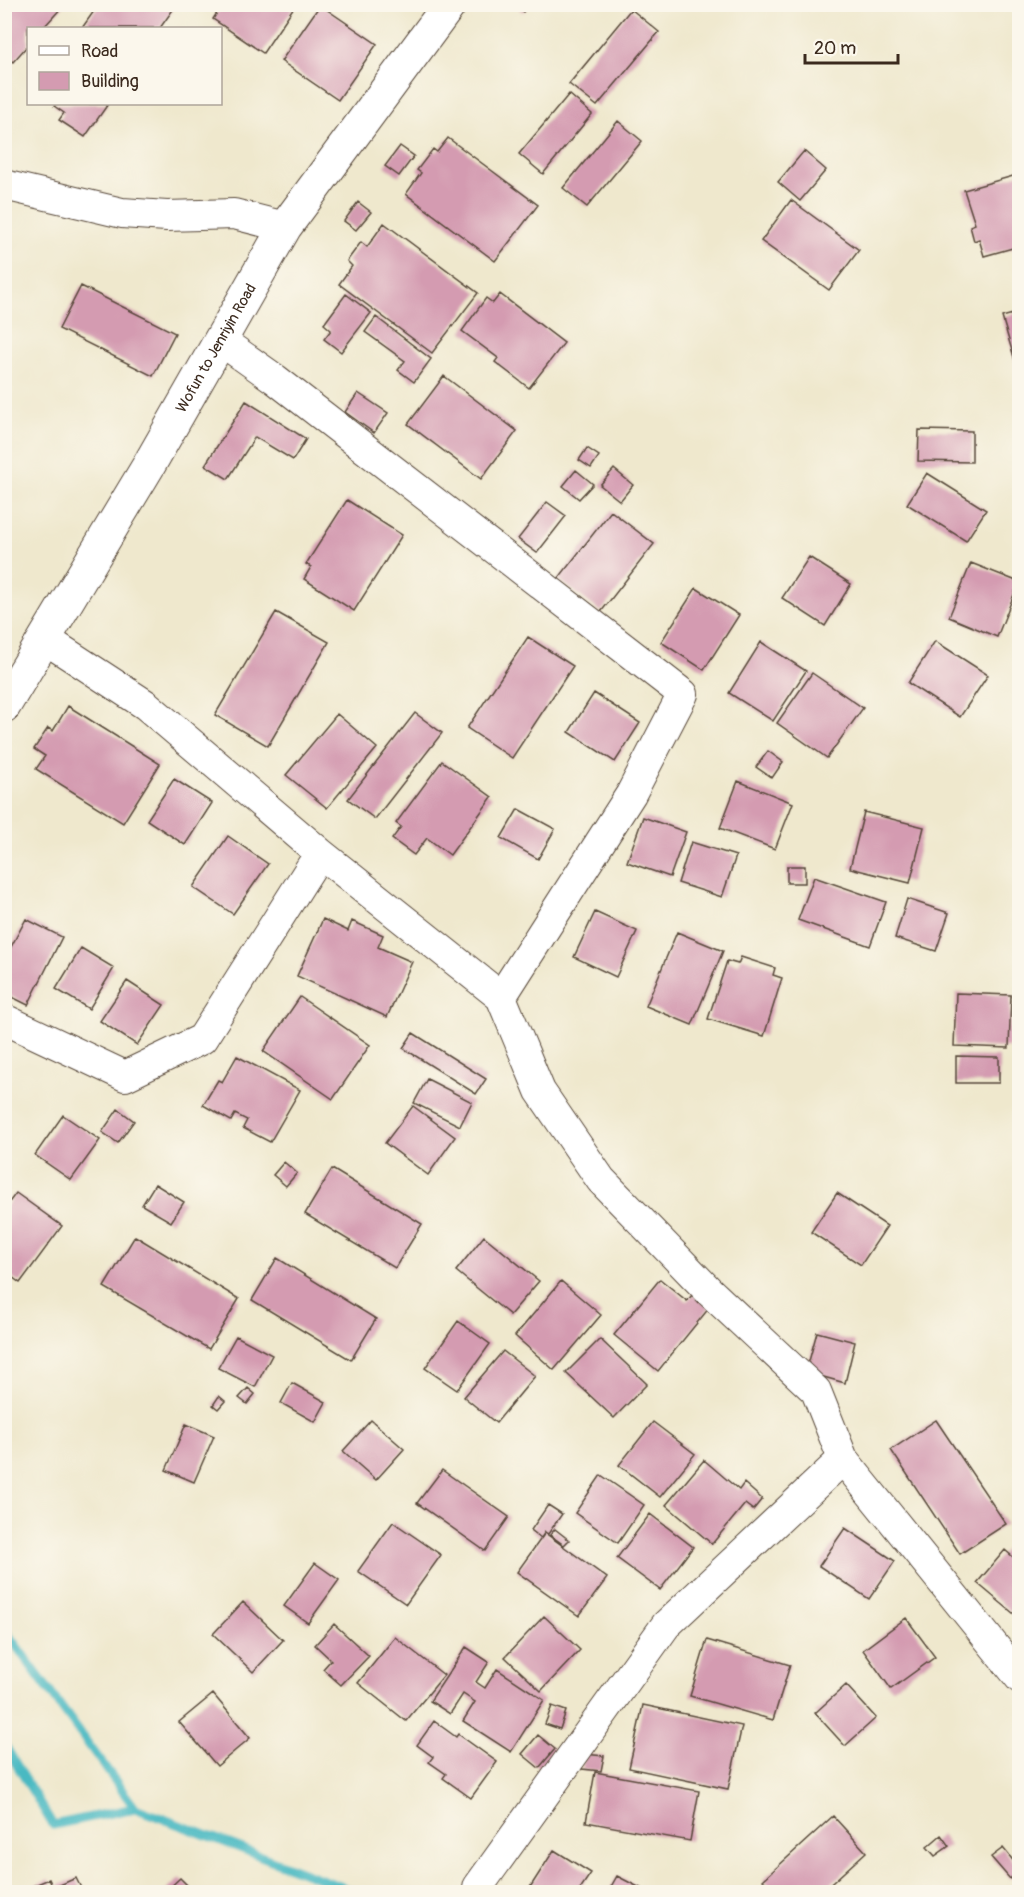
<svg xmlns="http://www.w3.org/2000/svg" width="1024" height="1897" font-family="Pangolin,sans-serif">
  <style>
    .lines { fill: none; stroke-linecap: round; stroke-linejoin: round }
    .stream { stroke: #4ab9c2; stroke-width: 9 }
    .building { fill: #d49bb1 }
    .street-casing { stroke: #564638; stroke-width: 32 }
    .secondary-casing { stroke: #564638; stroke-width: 35 }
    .street { stroke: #fff; stroke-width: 30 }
    .secondary { stroke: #fff; stroke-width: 33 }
    .labels { text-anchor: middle; stroke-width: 5; stroke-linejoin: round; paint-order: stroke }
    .street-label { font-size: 15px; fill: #3b2a1e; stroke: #fbf7ec }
  </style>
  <rect width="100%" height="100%" fill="#fbf7ec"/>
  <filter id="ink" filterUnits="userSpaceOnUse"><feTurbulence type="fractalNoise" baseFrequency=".0167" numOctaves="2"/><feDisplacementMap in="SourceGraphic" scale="12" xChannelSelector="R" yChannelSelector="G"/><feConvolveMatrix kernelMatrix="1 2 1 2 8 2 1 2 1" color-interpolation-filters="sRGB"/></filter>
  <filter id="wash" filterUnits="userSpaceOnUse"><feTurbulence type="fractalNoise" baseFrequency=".008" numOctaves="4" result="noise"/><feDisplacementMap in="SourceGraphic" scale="24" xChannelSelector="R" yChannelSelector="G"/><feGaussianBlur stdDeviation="1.35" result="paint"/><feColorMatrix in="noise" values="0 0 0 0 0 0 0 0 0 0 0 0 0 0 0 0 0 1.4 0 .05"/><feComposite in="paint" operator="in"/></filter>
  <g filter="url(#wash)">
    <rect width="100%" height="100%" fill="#efe8cd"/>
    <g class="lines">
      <path class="stream" d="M4 1629 135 1808 355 1892
        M4 1744 53 1825 135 1808"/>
    </g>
    <g id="blocks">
      <path class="building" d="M4 4H65L43 28H28V45L13 62 4 54Z
        M99 4H177L160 28H82Z
        M223 4H296L263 53 213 19Z
        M514 4H530L523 12Z
        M320 5 377 44 338 100 281 61Z
        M631 9 659 32 597 106 569 84Z
        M569 94 592 114 543 174 519 154Z
        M56 104H108L85 137 59 120 64 113 54 106Z
        M618 121 642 141 587 207 563 188Z
        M448 138 538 205 495 261 406 194 421 173 417 170 433 149 437 152Z
        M400 146 414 156 399 176 385 166Z
        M804 151 826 170 800 201 778 182Z
        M1020 174V246L984 256 979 239 974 241 970 226 975 224 964 190Z
        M791 200 859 250 829 290 761 241Z
        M358 202 371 212 356 230 344 221Z
        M384 223 478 293 432 353 339 284 352 266 347 261 361 242 367 247Z
        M81 286 175 333 153 376 59 329Z
        M346 294 371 313 341 352 324 339 331 330 324 324Z
        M500 294 564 343 529 388 495 362 498 358 462 331 486 298 493 303Z
        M1020 312V374H1019L1002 317Z
        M376 317 431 359 414 382 398 370 405 361 365 332Z
        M444 376 517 431 481 479 408 424Z
        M358 393 388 413 374 433 345 412Z
        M246 401 306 439 293 460 255 437 228 479 205 465Z
        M919 430 972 431V462L918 461Z
        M587 448 599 456 591 468 579 460Z
        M614 469 633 485 620 501 600 485Z
        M576 470 593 484 579 499 563 486Z
        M927 473 986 510 966 541 907 504Z
        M347 500 402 535 354 611 304 579 311 567 306 564Z
        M547 502 566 516 537 553 518 539Z
        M611 511 654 544 601 612 558 579Z
        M809 557 851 584 825 626 782 598Z
        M971 563 1019 582 997 637 949 617Z
        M696 588 739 615 704 670 661 642Z
        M276 612 329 642 268 746 215 715Z
        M528 637 573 666 512 758 467 728Z
        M935 641 988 675 960 717 908 683Z
        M761 642 806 671 773 721 729 693Z
        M812 673 863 708 827 758 777 723Z
        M594 693 640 723 615 762 569 732Z
        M68 706 160 764 123 823 36 769 45 756 34 749 48 728 53 731Z
        M415 713 442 733 375 819 348 799Z
        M337 714 377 748 327 808 286 775Z
        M768 751 783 762 772 778 756 767Z
        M442 761 492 797 450 855 427 838 414 855 392 839 401 827 396 823Z
        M174 779 212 803 185 845 147 820Z
        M738 781 793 803 775 849 720 828Z
        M518 809 555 829 538 859 501 838Z
        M864 812 924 827 910 883 850 868Z
        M643 817 686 832 670 877 627 862Z
        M228 836 268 864 233 914 193 887Z
        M691 842 736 856 722 897 678 883Z
        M787 866H805V883H787Z
        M814 877 886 902 870 946 798 920Z
        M907 899 949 913 936 951 895 938Z
        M595 912 637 931 616 977 574 957Z
        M26 919 62 937 28 1005 4 993V960Z
        M323 919 348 931 352 921 383 935 378 947 412 962 387 1017 297 976Z
        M677 932 723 951 692 1025 646 1006Z
        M81 948 114 968 89 1009 56 989Z
        M741 957 775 968 773 975 782 978 764 1036 708 1019 727 961 738 964Z
        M127 981 164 1005 137 1045 100 1021Z
        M956 993 1011 995 1009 1048 954 1046Z
        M300 997 370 1045 333 1099 263 1051Z
        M413 1033 486 1079 476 1094 403 1048Z
        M237 1056 300 1090 270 1142 243 1128 247 1120 235 1114 231 1121 203 1105 218 1080 222 1082Z
        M956 1056 999 1057V1083H956Z
        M427 1079 472 1102 460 1126 414 1103Z
        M413 1106 455 1137 428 1175 385 1143Z
        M118 1109 134 1121 118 1143 102 1132Z
        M63 1115 100 1140 71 1180 35 1155Z
        M284 1162 297 1173 286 1186 273 1175Z
        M332 1169 422 1224 395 1268 305 1214Z
        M155 1184 184 1202 171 1222 142 1205Z
        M16 1193 62 1226 20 1283 4 1271V1209Z
        M837 1193 887 1226 861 1265 811 1232Z
        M135 1236 239 1299 209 1349 104 1287Z
        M484 1236 539 1281 510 1315 456 1271Z
        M277 1258 376 1319 351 1360 252 1300Z
        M660 1279 687 1301 693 1294 710 1307 658 1371 614 1335Z
        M561 1281 601 1315 554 1370 515 1336Z
        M458 1321 490 1344 457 1390 425 1368Z
        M817 1332 855 1342 845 1383 806 1372Z
        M236 1336 272 1355 255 1387 218 1368Z
        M600 1339 647 1384 614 1418 566 1373Z
        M503 1351 535 1376 496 1423 464 1397Z
        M292 1383 326 1402 315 1422 281 1403Z
        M248 1388 255 1394 247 1404 239 1398Z
        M219 1396 225 1401 218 1409 213 1405Z
        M371 1420 404 1449 376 1480 343 1451Z
        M936 1420 1006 1524 960 1554 891 1450Z
        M653 1422 695 1454 660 1497 619 1465Z
        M186 1424 214 1436 194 1482 166 1470Z
        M704 1460 739 1490 744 1483 762 1499 753 1510 745 1504 712 1544 666 1505Z
        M442 1470 509 1517 485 1551 417 1503Z
        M601 1475 644 1505 618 1543 575 1513Z
        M548 1505 562 1514 548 1534 545 1532 541 1538 531 1530Z
        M650 1514 693 1547 660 1590 617 1558Z
        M393 1522 441 1555 406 1604 358 1571Z
        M845 1528 895 1561 869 1599 819 1566Z
        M555 1529 569 1540 564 1545 550 1535Z
        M545 1533 607 1578 579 1616 517 1572Z
        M1005 1550 1020 1563V1619L977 1583Z
        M315 1563 339 1580 308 1623 284 1606Z
        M243 1602 283 1640 253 1672 213 1634Z
        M544 1616 580 1650 541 1691 505 1657Z
        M906 1618 935 1657 891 1689 863 1650Z
        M334 1624 369 1656 341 1685 323 1669 331 1660 315 1645Z
        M395 1637 444 1675 406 1721 358 1683Z
        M707 1640 790 1665 773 1720 690 1696Z
        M466 1647 489 1662 476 1682 485 1688 497 1669 544 1700 511 1752 463 1721 475 1702 463 1694 450 1714 430 1701Z
        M846 1685 876 1718 845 1746 815 1713Z
        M213 1694 250 1738 217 1766 179 1722Z
        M643 1705 742 1726 728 1789 629 1768Z
        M552 1706 566 1711 560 1729 545 1724Z
        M434 1721 456 1737 458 1734 497 1762 471 1798 443 1778 446 1774 429 1762 433 1757 417 1745Z
        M538 1735 555 1749 539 1768 522 1754Z
        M584 1754 604 1756 601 1771 582 1769Z
        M595 1772 699 1791 690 1841 586 1822Z
        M833 1816 866 1852 822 1892H775L763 1880Z
        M941 1835 949 1846 935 1856 927 1847Z
        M1003 1848 1020 1869 1010 1879 991 1857Z
        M554 1850 591 1873 578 1892H527Z
        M617 1876 648 1892H608Z
        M76 1878 83 1892H33L30 1887 49 1879 53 1888Z
        M180 1878 194 1892H165Z"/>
    </g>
  </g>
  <g filter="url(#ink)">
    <use href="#blocks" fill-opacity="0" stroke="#564638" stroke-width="1.5"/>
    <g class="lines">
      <g class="street-casing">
        <path id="street" d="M4 185 122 213 167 216 234 214 285 227
          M220 340 275 379 683 694 631 794 501 997
          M45 639 146 705 320 853 501 997 540 1091 601 1180 710 1292 816 1391 843 1459 1020 1678
          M4 1019 125 1076 202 1039 320 853
          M478 1887 666 1625 843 1459"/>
      </g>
      <g class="secondary-casing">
        <g id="secondary">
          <path id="s1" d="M4 706 149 465 285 227 450 4"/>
        </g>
      </g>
      <use href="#street" class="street"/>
      <use href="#secondary" class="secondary"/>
    </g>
  </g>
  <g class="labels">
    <g class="street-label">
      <text dy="5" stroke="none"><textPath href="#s1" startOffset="416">Wofun to Jenriyin Road</textPath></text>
    </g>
  </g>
  <rect width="1024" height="1897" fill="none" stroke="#fbf7ec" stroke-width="24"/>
  <rect x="27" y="27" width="195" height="78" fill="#fbf7ec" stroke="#aea59a" stroke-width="1.5"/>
  <rect x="39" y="46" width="30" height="9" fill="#ffffff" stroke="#aea59a" stroke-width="1.5"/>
  <text x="81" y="57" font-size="18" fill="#3b2a1e">Road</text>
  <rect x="39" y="72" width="30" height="18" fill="#d49bb1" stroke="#aea59a" stroke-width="1.5"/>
  <text x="81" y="87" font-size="18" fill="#3b2a1e">Building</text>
  <path d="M805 54v9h93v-9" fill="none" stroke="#3b2a1e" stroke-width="3"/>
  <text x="814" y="54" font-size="18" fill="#3b2a1e" stroke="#fbf7ec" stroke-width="4.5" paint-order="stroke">20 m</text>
</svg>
